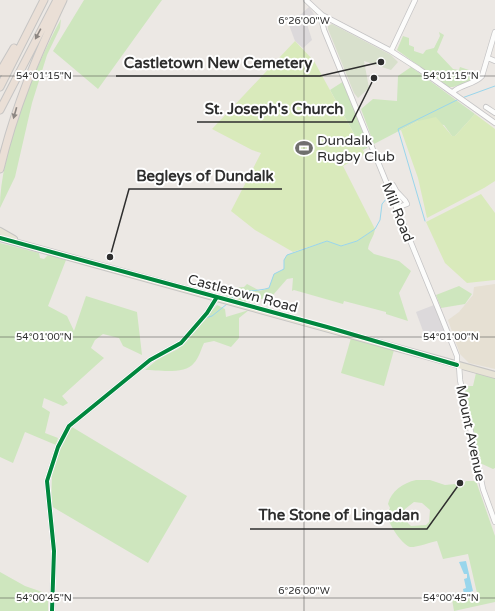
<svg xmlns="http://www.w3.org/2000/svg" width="495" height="611" font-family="'Varela Round',sans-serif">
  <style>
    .industrial { fill: #dcd9db }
    .education { fill: #e6e0d3 }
    .green { fill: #cee6be; fill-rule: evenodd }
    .cemetery { fill: #d8e0cc }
    .pitch { fill: #d9eabb }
    .water { fill: #99d6ec }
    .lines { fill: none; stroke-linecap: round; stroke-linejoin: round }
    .stream { stroke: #99d6ec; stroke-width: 1 }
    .minor-casing { stroke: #c5c4c5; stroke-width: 6 }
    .major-casing { stroke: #c6c5c4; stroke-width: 8 }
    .highway-casing { stroke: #c6c5c4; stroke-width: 9 }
    .minor { stroke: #fcfcfb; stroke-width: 4.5 }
    .major { stroke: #e8e4d6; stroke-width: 6 }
    .highway { stroke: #eadfd6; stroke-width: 7 }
    .cycleway-casing { stroke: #fff; stroke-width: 6 }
    .cycleway { stroke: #00873e; stroke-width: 4 }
    .oneway { fill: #8c8682 }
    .ticks { fill: none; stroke: #2e2e2e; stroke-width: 1; stroke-opacity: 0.45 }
    .labels { text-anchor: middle; stroke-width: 4; stroke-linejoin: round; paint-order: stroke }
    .poi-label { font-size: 14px; fill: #2e2e2e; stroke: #fff; text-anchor: start }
    .street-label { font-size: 14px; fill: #2e2e2e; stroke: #fff }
    .ticks-label { font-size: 10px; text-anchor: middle; fill: #2e2e2e; stroke: #fff; stroke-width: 4; stroke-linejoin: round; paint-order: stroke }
    .leader { fill: none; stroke: #2e2e2e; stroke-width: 1.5 }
    .callout-dot { fill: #2e2e2e; stroke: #fff; stroke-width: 1.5 }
    .callout-label { font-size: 15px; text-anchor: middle; font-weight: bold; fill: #2e2e2e; stroke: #fff; stroke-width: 4; stroke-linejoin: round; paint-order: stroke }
  </style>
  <rect width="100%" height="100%" fill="#ece8e4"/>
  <path class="industrial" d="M309 7 314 14 307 24 312 40 303 48 295 41 289 25Z
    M434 305 445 334 441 335 443 339H438L436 335 423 331 416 312Z"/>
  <path class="education" d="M495 284V369L469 363 460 354 448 320 459 312 473 295 474 287Z"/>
  <path class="green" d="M84 0H162L98 89 53 51Z
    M61 19 60 28 47 55 32 103 15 177 0 208C0 153 34 68 61 19Z
    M439 32 444 35 437 52 453 69 459 70 460 67 469 70 472 78 471 81 453 87H448L397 50 403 36 409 38V45L414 47V51L423 54 426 50 434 48 440 36Z
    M411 67 475 114 455 136H452L444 125 418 121 374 144 361 109 373 99 397 101 398 76Z
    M344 81 369 143 367 148 363 150 330 90Z
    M375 229C374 237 369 241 368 249L374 254 399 261 411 271 399 293 408 321 386 314V312L344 301 343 304 294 290 292 291 293 278 287 279 273 295 262 299H248L246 303 226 297 229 288 244 287 247 284 260 291 269 288 274 274 284 269V260L287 255 327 241 342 246 357 241Z
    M0 243 39 253 40 258 44 259 48 255 66 260 48 306 67 316 74 331 86 296 137 312 142 355 123 346 119 338 103 334 95 340 91 348 104 358 62 396 68 403 63 406 44 398 42 407 50 412 45 433 58 438 56 445 25 432 13 463 0 457Z
    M459 286 472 294 465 304 441 308 436 295Z
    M217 305 225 309 226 317 249 310 239 318V338L231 347 214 341 204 343C201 349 199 358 194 363 185 375 158 370 145 370L158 359 178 349Z
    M351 338 394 350 384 386 341 373Z
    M476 373 495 378V468L493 469 480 463 464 386H473Z
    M72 427 187 496 148 563 51 506 52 474 64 437Z
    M416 480H430L445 485 455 484 458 487 462 486 466 481H476L495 536V602L454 611 452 599 477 593 468 554 443 559 437 541C432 542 414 548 410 547 401 544 388 523 387 514L390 508 388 504C391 491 403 483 416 480ZM414 502 422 503 430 510 429 522 426 525 411 526 404 519 405 509Z
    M0 572 25 586 48 594V611H0Z"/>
  <path class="cemetery" d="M332 24 391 55 398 62 391 70 364 61 369 88 358 98 354 93 328 29V26Z"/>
  <path class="pitch" d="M295 41 314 61 365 154 343 166 375 229 357 241 341 246 327 241 293 252 255 230 231 211 261 153 252 150 212 129Z
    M475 114 495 129V181L484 188 427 218 418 178 401 130 418 121 436 117 452 136H455Z
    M481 194 495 213V280L467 283 445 263 426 222Z"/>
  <path class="water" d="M466 561 473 591 464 594 463 589 466 588 464 579 467 578V574H464L459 562Z"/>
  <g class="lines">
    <path class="stream" d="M462 98 495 86
      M425 221 398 129 459 99
      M230 300C238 289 257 292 269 288L274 274 284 269V260L287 255 327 241 341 246 357 241 375 229 380 220 382 204 387 198 383 187
      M205 318 212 316 227 304"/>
    <g class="minor-casing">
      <path id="minor" d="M306 0 322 15 391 51 419 69 495 123
        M322 15V22L324 30 441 316 457 356V365
        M391 51 415 0
        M488 58 495 61
        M453 92C461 84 474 85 482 76L495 32
        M486 107 495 113
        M393 185C397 196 404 196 407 204L396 208
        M459 365 460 380 483 489 495 522
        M52 611 54 551 47 481 58 447 69 426 150 360 181 343 207 313 217 297"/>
    </g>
    <g class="major-casing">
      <path id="major" d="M0 231 14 239
        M0 238 495 375"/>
    </g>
    <g class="highway-casing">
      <path id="highway" d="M0 72 14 48
        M0 87 44 0
        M0 110 57 0
        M0 169C14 109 37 55 63 0"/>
    </g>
    <use href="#minor" class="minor"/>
    <use href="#major" class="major"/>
    <use href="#highway" class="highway"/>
    <g class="cycleway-casing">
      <path id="cycleway" d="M0 238 327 327 457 365
        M52 611 54 551 47 481 58 447 69 426 150 360 181 343 207 313 217 297"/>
    </g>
    <use href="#cycleway" class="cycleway"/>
  </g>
  <defs><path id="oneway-solid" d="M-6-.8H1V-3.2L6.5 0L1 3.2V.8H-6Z"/></defs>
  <g class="oneway">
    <use href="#oneway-solid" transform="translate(38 34) rotate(118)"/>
    <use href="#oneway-solid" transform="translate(15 113) rotate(106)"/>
  </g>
  <path class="ticks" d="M304 0V611M0 76H495M0 337H495M0 598H495"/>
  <defs>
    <g id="stadium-bare" transform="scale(1.38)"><path d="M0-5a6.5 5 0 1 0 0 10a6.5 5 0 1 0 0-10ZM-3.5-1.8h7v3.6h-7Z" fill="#706f6e" stroke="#fff" stroke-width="2.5" paint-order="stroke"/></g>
  </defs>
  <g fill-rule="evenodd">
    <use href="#stadium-bare" x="304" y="148"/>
  </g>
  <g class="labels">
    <g class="poi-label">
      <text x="317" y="145">Dundalk<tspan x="317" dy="16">Rugby Club</tspan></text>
    </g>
    <g class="street-label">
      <text transform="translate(398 212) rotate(68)" y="5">Mill Road</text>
      <text transform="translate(243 293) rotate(15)" y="5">Castletown Road</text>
      <text transform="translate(471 433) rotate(78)" y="5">Mount Avenue</text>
    </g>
  </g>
  <g class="ticks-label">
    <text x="304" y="24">6°26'00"W</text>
    <text x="44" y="79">54°01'15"N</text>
    <text x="451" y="79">54°01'15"N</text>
    <text x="44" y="340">54°01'00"N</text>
    <text x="451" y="340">54°01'00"N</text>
    <text x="304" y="594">6°26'00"W</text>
    <text x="44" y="601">54°00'45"N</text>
    <text x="451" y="601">54°00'45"N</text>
  </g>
  <path class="leader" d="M381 62L320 76H116M374 78L352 122H197M110 257L129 189H282M460 483L427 529H250"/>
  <g class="callout-dot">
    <circle cx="381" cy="62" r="4"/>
    <circle cx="374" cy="78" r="4"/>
    <circle cx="110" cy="257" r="4"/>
    <circle cx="460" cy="483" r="4"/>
  </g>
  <g class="callout-label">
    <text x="218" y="68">Castletown New Cemetery</text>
    <text x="274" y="114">St. Joseph's Church</text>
    <text x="205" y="181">Begleys of Dundalk</text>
    <text x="339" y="520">The Stone of Lingadan</text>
  </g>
</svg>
